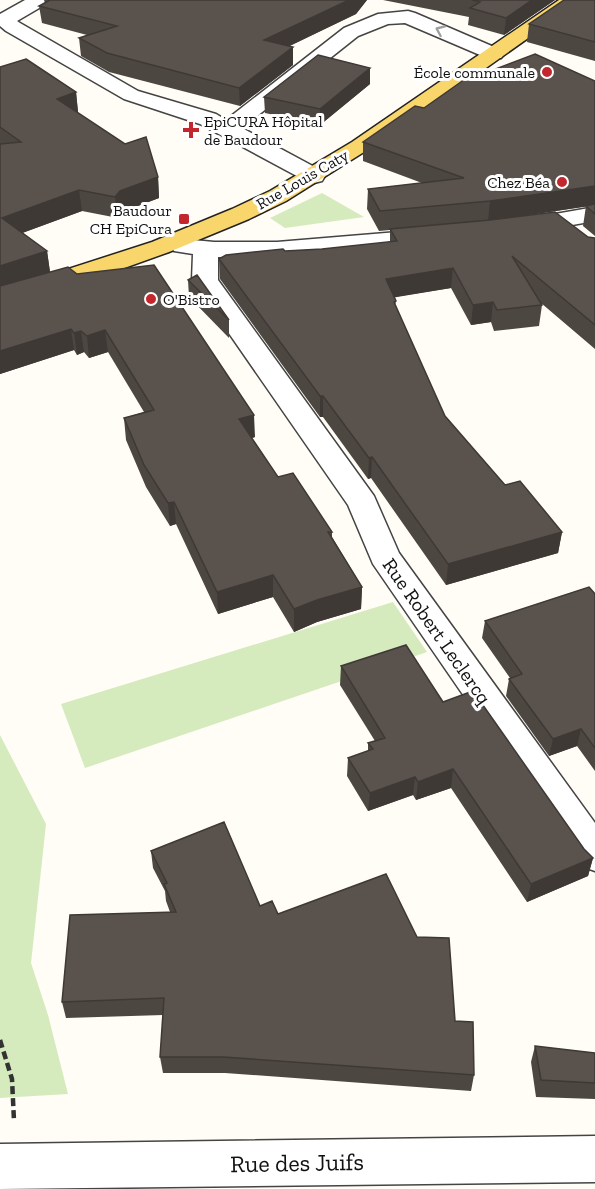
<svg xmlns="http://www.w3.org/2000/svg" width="595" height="1189" font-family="'Zilla Slab',serif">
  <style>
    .green { fill: #d5ebbd }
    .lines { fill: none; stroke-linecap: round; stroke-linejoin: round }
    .minor-casing { stroke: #444; stroke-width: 3 }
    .major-casing { stroke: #222; stroke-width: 3 }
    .path { stroke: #333; stroke-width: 4.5; stroke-dasharray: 8 4; stroke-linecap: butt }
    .minor { fill: #fff; fill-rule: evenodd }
    .major { fill: #f9d66b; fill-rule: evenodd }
    .wall { fill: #4d4742 }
    .shaded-wall { fill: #3f3936 }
    .building { fill: #5a524d; stroke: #3f3936; stroke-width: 1.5 }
    .oneway { stroke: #a0a0a0 }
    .poi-dot { fill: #c4262e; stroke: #fff; stroke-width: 2 }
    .labels { text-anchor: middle; stroke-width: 6; stroke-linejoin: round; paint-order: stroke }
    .far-poi-label { font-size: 16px; fill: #111; stroke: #fff; text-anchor: end }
    .far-street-label { font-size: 16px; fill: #111; stroke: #fff }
    .street-label { font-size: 20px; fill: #111; stroke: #fff }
    .near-street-label { font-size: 24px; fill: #111; stroke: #fff }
  </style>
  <rect width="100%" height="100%" fill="#fffdf5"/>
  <path class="green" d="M322 193 364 217 285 228 270 218Z
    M393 602 427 652 85 768 61 704Z
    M0 735 46 824 31 963 48 1015 68 1094 0 1098Z"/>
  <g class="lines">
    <g class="minor-casing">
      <path id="minor" d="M25 0H48L46 4 17 21 20 23 138 91 216 114 226 120 344 28 378 14 408 11 415 13 501 50 504 54 501 58H487L405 23 388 24 358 36 242 128 322 171 325 176 322 181 314 183 306 181 200 124 124 99 6 31 0 26V14Z
        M595 207V221L521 234 512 232 509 227 512 222 521 220Z
        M434 229 443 231 446 236 443 241 309 255 218 257V280L374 496 399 553 595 823V871L581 866 373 564 348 505 192 280 193 254 174 251 171 246 174 241 183 239 214 242H277Z
        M595 1136V1182L0 1189V1144Z"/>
    </g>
    <g class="major-casing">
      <path id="major" d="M559 0H582L391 135 286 201 249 219 169 252 88 281 0 307V291L152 242 232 209 270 191 352 142Z"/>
    </g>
    <path class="path" d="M0 1040 12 1079 14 1121"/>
    <use href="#minor" class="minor"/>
    <use href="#major" class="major"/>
  </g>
  <path class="wall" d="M44 0H367L356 14 289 46 293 47V65L240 106 109 72 81 56 79 38 87 35 42 23 39 6 45 3Z
    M383 0H555L504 35 468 25 469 17Z
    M595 0V61L527 42 529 24Z
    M0 67 76 92 78 112H77L158 177 159 198 122 212 118 218 82 211 22 233 47 251 50 272 255 437 252 438 278 477 332 532V537L362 587 361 609 317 622 294 632 273 597 218 614 176 524 170 526 146 487 126 440 124 418 144 412 108 352 89 358 84 352 77 355 74 350 0 374Z
    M472 78 595 81V213L590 206 489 221 595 238V349L541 303 542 305 539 326 494 331 491 322 471 325 451 288 394 297 396 301 395 306 445 416 505 485 562 532 558 553 446 585 371 478 368 479 323 417H320L220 279 219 259 285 251 322 249 390 242V230L379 231 367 209 368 189 422 183 363 161V142L424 108Z
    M370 84 320 125 265 113 264 97Z
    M586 206 595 214V236L583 226Z
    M188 280 229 320V338L189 297Z
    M595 594V771L577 746 549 756 506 696 509 679 510 678 482 638 485 621Z
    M341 666 443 702 593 858 588 876 527 902 451 788 416 800 413 795 368 811 347 776 348 758 368 751V743L375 741 340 685Z
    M151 851 260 906 278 914 455 1021 474 1075 471 1091 225 1073H163L160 1057 163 1015 66 1018 62 1002 170 912 166 901 165 891 153 868Z
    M535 1046 595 1053V1099L536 1097 531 1062Z"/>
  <path class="shaded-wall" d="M349 0H367L356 14 265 58 264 40Z
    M532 0H555L504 35 506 18Z
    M293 47V65L240 106 239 88Z
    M370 68V84L320 125V109Z
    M76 92 78 112 60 119 57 99Z
    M158 177 159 198 122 212 118 218 115 197 120 191Z
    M595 186V205L488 221 490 201Z
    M79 190 82 211 6 239 2 218Z
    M47 251 50 272 0 289V266Z
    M453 268 451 288 385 299 386 279Z
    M493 302 491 322 471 325 473 305Z
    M71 329 74 350 0 374V351Z
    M105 330 108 352 89 358 87 336Z
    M81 331 84 352 77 355 74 333Z
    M320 396H323V417H320Z
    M254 415 255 437 240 441 239 419Z
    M372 457 371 478 368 479 369 458Z
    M174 502 176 524 170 526 168 503Z
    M562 532 558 553 446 585 448 564Z
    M273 575V597L218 614 217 592Z
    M362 587 361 609 317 622 294 632V609L317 600Z
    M581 729 577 746 549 756 553 739Z
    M453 769 451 788 416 800 418 782Z
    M415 777 413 795 368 811 370 793Z
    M593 858 588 876 527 902 531 884Z"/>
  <path class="building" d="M50 0H349L264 40 293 47 239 88 107 53 79 38 117 26 39 6Z
    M472 0H532L506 18 470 8 480 2Z
    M564 0H595V42L529 24Z
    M535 54 595 81V186L490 201 380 211 368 189 464 178 363 142 415 106 424 108 468 77 472 78Z
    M318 55 370 68 320 109 264 97Z
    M26 59 76 92 57 99 125 144 146 137 158 177 120 191 115 197 79 190 2 218 47 251 0 266V144L21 142 0 127V67Z
    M595 204V214L586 206Z
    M555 212 588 237 595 238V325L512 256 542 305 497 310 493 302 473 305 453 268 386 279 396 301 394 302 445 416 505 485 520 481 562 532 448 564 372 457 369 458 323 396H320L219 259 226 255 283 249 285 251 322 249 397 241 390 229 490 220Z
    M154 265 254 415 239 419 278 477 293 473 332 532H328L362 587 317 600 294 609 273 575 217 592 174 502 168 503 144 465 124 418 154 410 105 330 87 336 81 331 74 333 71 329 0 351V286L68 267 77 274Z
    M197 275 229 320 188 280Z
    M589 587 595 594V748L581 729 553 739 509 679 522 674 485 621Z
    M406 645 443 702 473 691 584 849 593 858 531 884 453 769 418 782 415 777 370 793 348 758 373 749 368 743 385 738 341 666Z
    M224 822 260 906 272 901 278 914 386 874 417 937 449 938 455 1021 473 1022 474 1075 223 1057H160L164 998 62 1002 70 915 176 912 164 884 167 883 151 851Z
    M535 1046 595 1053V1083L541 1080Z"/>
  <defs><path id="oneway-chevron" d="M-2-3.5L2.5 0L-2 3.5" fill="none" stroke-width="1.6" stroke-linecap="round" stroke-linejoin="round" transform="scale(1.5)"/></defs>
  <use class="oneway" href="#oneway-chevron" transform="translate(440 30) rotate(-156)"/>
  <g class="poi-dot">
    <circle cx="547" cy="72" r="6"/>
    <path d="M188 121h6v6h6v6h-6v6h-6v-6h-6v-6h6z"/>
    <circle cx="562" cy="182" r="6"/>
    <rect x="178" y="213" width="12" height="12" rx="3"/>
    <circle cx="151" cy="299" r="6"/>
  </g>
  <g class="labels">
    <g class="far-poi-label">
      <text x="535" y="78">École communale</text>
      <text x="204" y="127" text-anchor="start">EpiCURA Hôpital<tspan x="204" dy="18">de Baudour</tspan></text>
      <text x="550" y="188">Chez Béa</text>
      <text x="172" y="216">Baudour<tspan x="172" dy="18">CH EpiCura</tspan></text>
      <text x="163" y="305" text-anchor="start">O'Bistro</text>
    </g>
    <g class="far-street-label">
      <text transform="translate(302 179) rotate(-30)" y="6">Rue Louis Caty</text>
    </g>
    <g class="street-label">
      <text transform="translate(437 631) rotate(55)" y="7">Rue Robert Leclercq</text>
    </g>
    <g class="near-street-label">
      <text transform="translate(297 1163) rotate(-1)" y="8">Rue des Juifs</text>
    </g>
  </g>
</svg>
